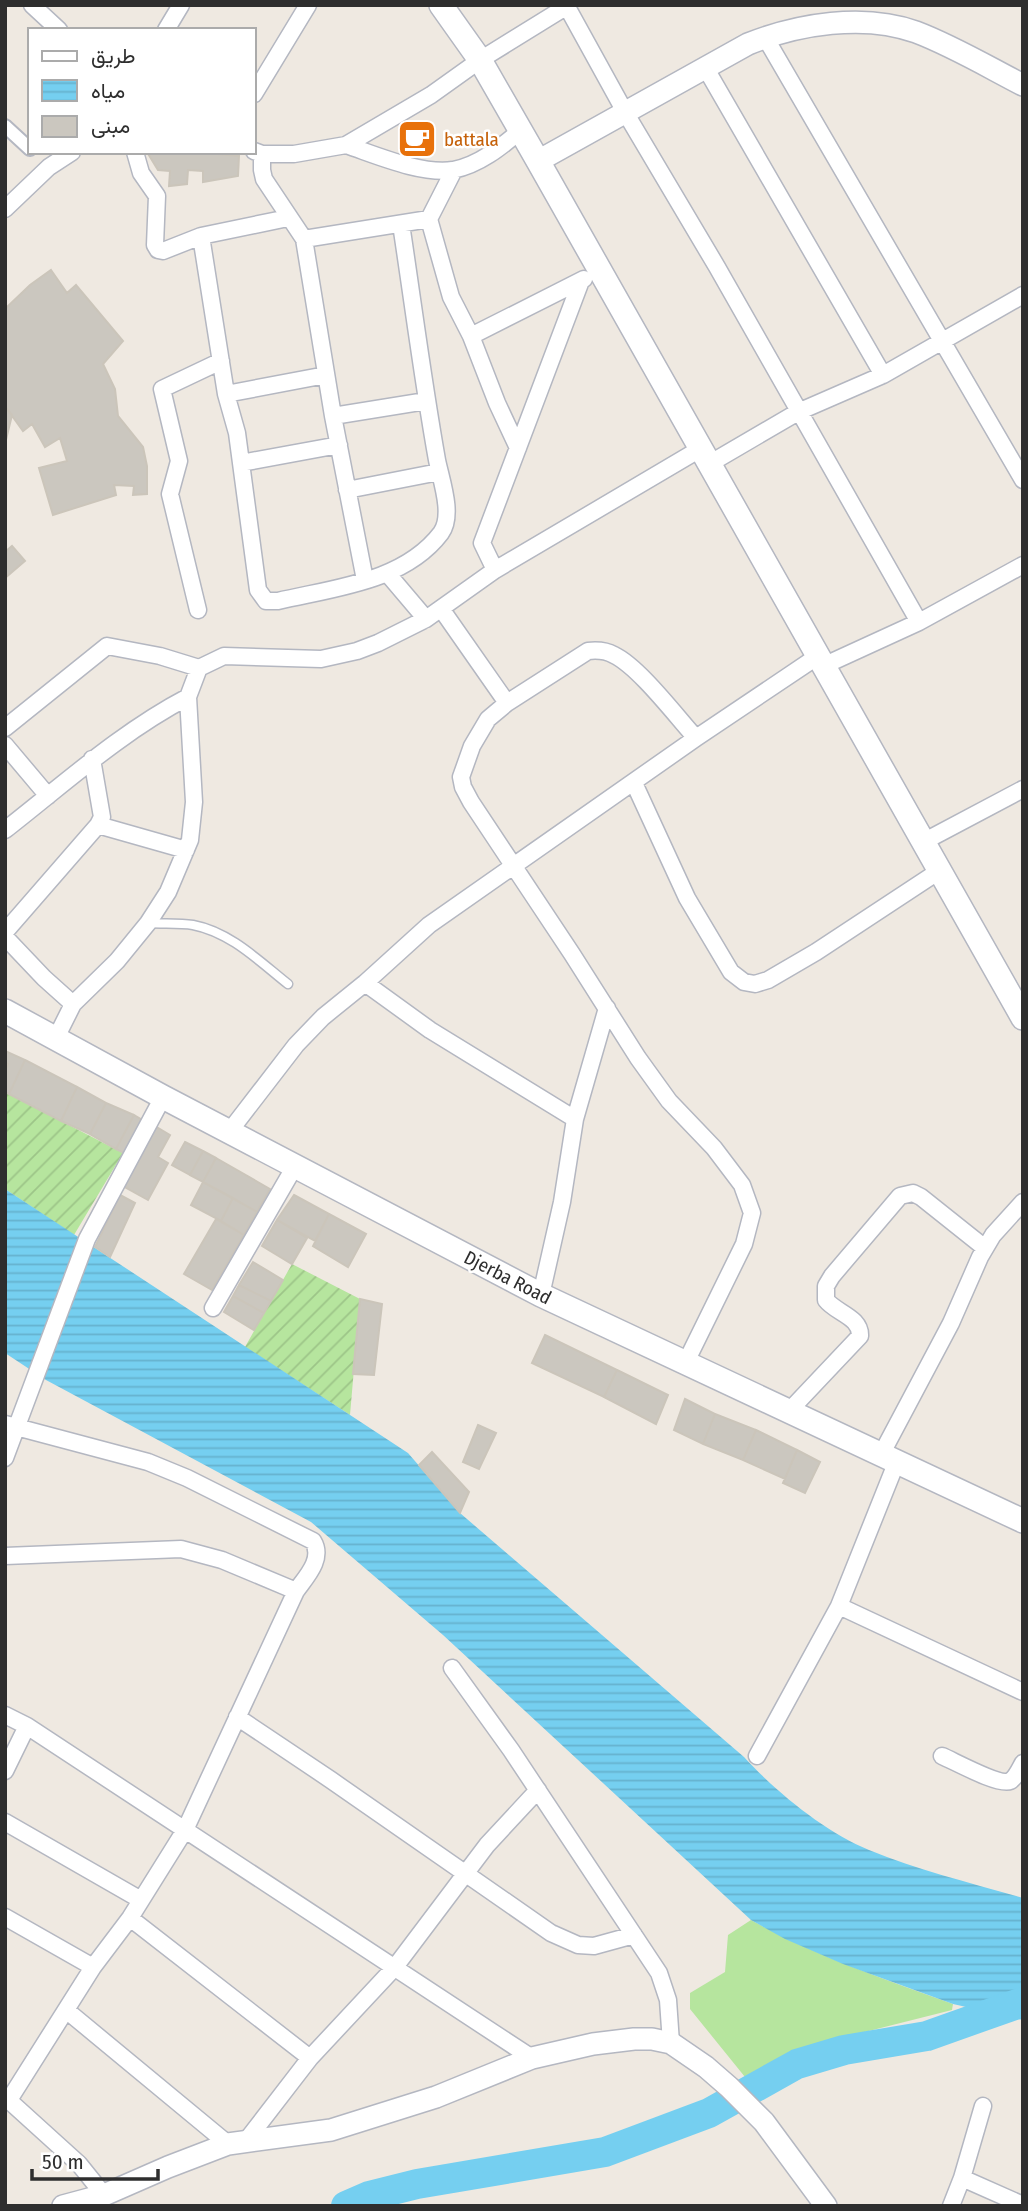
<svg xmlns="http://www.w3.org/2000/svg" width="1028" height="2211" font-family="'Fira Sans Condensed',Vazirmatn,sans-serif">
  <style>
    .grass { fill: #b6e59e }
    .garden { fill: url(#garden-furrows) }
    .water { fill: url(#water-rules) }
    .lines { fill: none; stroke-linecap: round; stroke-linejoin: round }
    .river { stroke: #75cff0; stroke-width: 30 }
    .building { fill: #cbc7bf; stroke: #cbc5ba; stroke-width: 2 }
    .service-casing { stroke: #b4b7c1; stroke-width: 11 }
    .pedestrian-casing { stroke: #b4b7c1; stroke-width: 16 }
    .minor-casing { stroke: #b4b7c1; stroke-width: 19 }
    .tertiary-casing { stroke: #b4b7c1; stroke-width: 24 }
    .secondary-casing { stroke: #b4b7c1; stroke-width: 26 }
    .service { stroke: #fff; stroke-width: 8 }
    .pedestrian { stroke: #fff; stroke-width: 12 }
    .minor { stroke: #fff; stroke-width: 16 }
    .tertiary { stroke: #fff; stroke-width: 21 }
    .secondary { stroke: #fff; stroke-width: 23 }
    .labels { text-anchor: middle; stroke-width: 5; stroke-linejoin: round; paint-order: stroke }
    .food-label { font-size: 19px; fill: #c56008; stroke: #fff; text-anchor: start }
    .street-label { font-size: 19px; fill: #2e2e2e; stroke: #fff }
  </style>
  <defs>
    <pattern id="garden-furrows" width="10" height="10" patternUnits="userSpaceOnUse" patternTransform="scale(1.75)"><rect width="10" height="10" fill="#b6e59e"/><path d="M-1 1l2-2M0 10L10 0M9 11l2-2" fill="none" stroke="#9dc588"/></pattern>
    <pattern id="water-rules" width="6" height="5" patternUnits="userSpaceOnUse" patternTransform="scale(1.75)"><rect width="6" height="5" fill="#75cff0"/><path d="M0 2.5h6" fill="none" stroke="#66b2ce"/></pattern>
  </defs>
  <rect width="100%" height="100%" fill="#efe9e1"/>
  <path class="grass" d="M751 1920C815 1956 884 1979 953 2004L952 2010 837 2039 795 2052 745 2077 690 2009V1993L725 1972 728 1935Z"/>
  <path class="garden" d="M5 1092 123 1153 74 1235 5 1189Z
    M292 1264 360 1299 350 1415 245 1347Z"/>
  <path class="water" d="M5 1189 408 1453 460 1513 744 1757C776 1792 825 1832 869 1850 918 1870 971 1883 1023 1898V2020L953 2004 843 1964 785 1939 751 1920 443 1635 311 1522 46 1380 5 1353Z"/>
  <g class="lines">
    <path class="river" d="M346 2206 369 2196 417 2184 605 2152 709 2113 797 2064 844 2050 927 2036 1023 2002"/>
  </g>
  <path class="building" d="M147 152H196L239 156 238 176 203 182V171L188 170 187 184 169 186 170 171 158 170Z
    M51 270 67 293 76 285 123 341 103 364 115 389 118 416 143 447 147 466V494L133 495 134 486 114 485 116 495 53 515 39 468 67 461 60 438 45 447 32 424 23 431 5 406V309L30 285Z
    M5 406 12 415 5 444Z
    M12 546 25 561 5 578V552Z
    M5 1051 25 1060 9 1094 5 1092V1070L8 1064 5 1062Z
    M25 1060 77 1087 61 1121 9 1094Z
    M77 1087 106 1103 90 1134 61 1121Z
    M106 1103 134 1115 116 1149 90 1134Z
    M134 1115 144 1121 128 1155 116 1149Z
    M155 1126 170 1135 158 1157 168 1163 148 1200 123 1186Z
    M185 1142 203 1151 190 1175 172 1165Z
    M203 1151 216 1158 203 1182 190 1175Z
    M216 1158 270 1189 257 1212 203 1182Z
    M203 1182 233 1198 221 1221 191 1205Z
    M120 1195 135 1203 110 1257 95 1247Z
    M294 1195 329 1214 315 1241 277 1220Z
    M233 1198 257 1212 244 1235 221 1221Z
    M329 1214 366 1234 348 1267 313 1246Z
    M216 1219 244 1235 212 1290 184 1274Z
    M277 1220 307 1238 292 1264 262 1246Z
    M253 1262 283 1280 271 1301 239 1285Z
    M239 1285 271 1301 264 1313 233 1296Z
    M233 1296 264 1313 254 1330 224 1312Z
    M360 1299 382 1304 374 1375 353 1374Z
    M545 1335 617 1370 604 1397 532 1363Z
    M617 1370 668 1395 656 1424 604 1397Z
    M685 1399 715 1414 703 1444 674 1430Z
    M715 1414 756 1430 743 1460 703 1444Z
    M478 1425 496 1433 479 1469 463 1462Z
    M756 1430 797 1450 785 1479 743 1460Z
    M797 1450 820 1462 805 1493 783 1483Z
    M432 1452 469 1492 460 1513 419 1465Z"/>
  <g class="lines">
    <g class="service-casing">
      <path id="service" d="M148 923C163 924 179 923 193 925 230 932 259 961 288 984"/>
    </g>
    <g class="pedestrian-casing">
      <path id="pedestrian" d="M5 126 30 149"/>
    </g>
    <g class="minor-casing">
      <path id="minor" d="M32 5 59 30
        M566 5 625 112 717 267 919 622
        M166 30 181 5
        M765 37 1023 480
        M705 67 883 375
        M254 94 308 5
        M346 145C376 155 422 175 453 170 479 165 501 147 520 131
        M254 151 262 154H294L346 145 431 95 480 60 569 5
        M135 152 141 173 157 196 155 245 158 250 163 251 201 236
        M262 154V170L264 179 304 239 429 219
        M454 170 429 219 451 297 471 336 497 403 518 448
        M5 209 49 167 72 152
        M288 218 201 236 226 394 237 433 258 590 266 601H278C333 588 404 582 441 533 454 515 441 480 437 460 423 382 413 303 401 224
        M304 239 333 416 365 580
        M471 336 584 279
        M226 394 326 375
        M333 416 426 401
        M241 463 339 445
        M709 464 798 412 883 375 1023 295
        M347 490 439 472
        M495 570 482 543 581 281
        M387 573 426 619
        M198 610 170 494 179 461 162 389 221 361
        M442 610 507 703
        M823 666 919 622 1023 565
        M5 728 107 646 160 656 199 668
        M5 745 48 796
        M634 783 687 898 731 972 744 982 755 984 768 980 816 952 939 871
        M98 825 186 850
        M5 830C64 784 121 732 188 697
        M923 842 1023 789
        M5 932 98 825 102 817 92 759
        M5 937 44 978 73 1004 56 1038
        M365 983 430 1030 575 1119
        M73 1004 117 961 148 923 168 892 190 840 194 802 188 697 199 668 224 656 321 659 357 651 378 643 426 619 495 570 700 449
        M229 1132 296 1045 323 1017 365 983 429 925 696 738 818 656
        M541 1295 562 1202 575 1119 607 1008
        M213 1308 295 1166
        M686 1362 744 1244 752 1213 742 1185 714 1148 669 1101 638 1058 572 954 471 802 463 787 461 777 472 746 488 719 507 703 588 651C597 650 605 650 614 655 639 667 676 716 696 738
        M790 1410 860 1336C861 1317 836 1313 826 1300V1286L832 1276 900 1196 913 1193 921 1197 985 1248
        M5 1424 148 1462 187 1478 313 1541C324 1559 306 1577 296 1591L185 1830 130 1918 93 1967 9 2100
        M882 1453 951 1323 980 1257 993 1235 1023 1202
        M5 1458 87 1239 163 1097
        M5 1556 181 1549 222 1560 296 1591
        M839 1606 1023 1692
        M452 1668 511 1750 659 1973 668 2000 671 2043
        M5 1715 27 1726 532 2058
        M237 1717 331 1780 551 1933 578 1945 594 1946 634 1935
        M757 1756 839 1606 897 1461
        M942 1756C954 1761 999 1786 1010 1781 1016 1778 1020 1768 1023 1763
        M5 1771 27 1726
        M5 1822 141 1900
        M5 1917 93 1967
        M130 1918 310 2058
        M66 2010 228 2144
        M5 2097 79 2164 104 2195
        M246 2141 310 2058 395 1967 487 1845 538 1790
        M962 2178 1023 2205
        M951 2206 962 2178 983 2106"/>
    </g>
    <g class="tertiary-casing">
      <path id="tertiary" d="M538 161 748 44C798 24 864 13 916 32 953 46 988 67 1023 85
        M63 2206 104 2195 168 2167 228 2144 331 2130 436 2097 532 2058 593 2044 634 2039H652L671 2043 706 2067 729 2087 764 2122 826 2206"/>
    </g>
    <g class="secondary-casing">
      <path id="secondary" d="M441 5 480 60 538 161 1023 1018
        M5 1011 163 1097 541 1295 1023 1521"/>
    </g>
    <use href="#service" class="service"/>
    <use href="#pedestrian" class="pedestrian"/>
    <use href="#minor" class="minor"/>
    <use href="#tertiary" class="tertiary"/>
    <use href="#secondary" class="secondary"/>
  </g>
  <defs>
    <g id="cafe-square" transform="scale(2.0125)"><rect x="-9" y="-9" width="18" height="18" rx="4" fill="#e8710a" stroke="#fff"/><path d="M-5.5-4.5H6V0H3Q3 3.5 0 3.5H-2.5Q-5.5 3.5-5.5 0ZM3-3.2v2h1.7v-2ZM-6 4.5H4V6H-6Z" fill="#fff"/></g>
  </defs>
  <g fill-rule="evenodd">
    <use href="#cafe-square" x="417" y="139"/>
  </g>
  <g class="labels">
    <g class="food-label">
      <text x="444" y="146">battala</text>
    </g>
    <g class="street-label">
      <text transform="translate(508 1277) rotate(27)" y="7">Djerba Road</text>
    </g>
  </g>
  <rect width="1028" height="2211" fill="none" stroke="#2e2e2e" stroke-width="14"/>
  <rect x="28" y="28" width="228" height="126" fill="#ffffff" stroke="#ababab" stroke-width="2"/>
  <rect x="42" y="51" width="35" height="10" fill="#ffffff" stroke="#ababab" stroke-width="2"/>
  <text x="91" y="63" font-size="21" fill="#2e2e2e">طريق</text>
  <rect x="42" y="80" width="35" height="21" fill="url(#water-rules)" stroke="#ababab" stroke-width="2"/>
  <text x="91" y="98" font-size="21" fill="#2e2e2e">مياه</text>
  <rect x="42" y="116" width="35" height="21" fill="#cbc7bf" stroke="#ababab" stroke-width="2"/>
  <text x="91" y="133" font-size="21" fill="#2e2e2e">مبنى</text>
  <path d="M32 2169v10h126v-10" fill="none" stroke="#2e2e2e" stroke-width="3.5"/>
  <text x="42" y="2169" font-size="21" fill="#2e2e2e" stroke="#ffffff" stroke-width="5" paint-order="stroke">50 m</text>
</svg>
